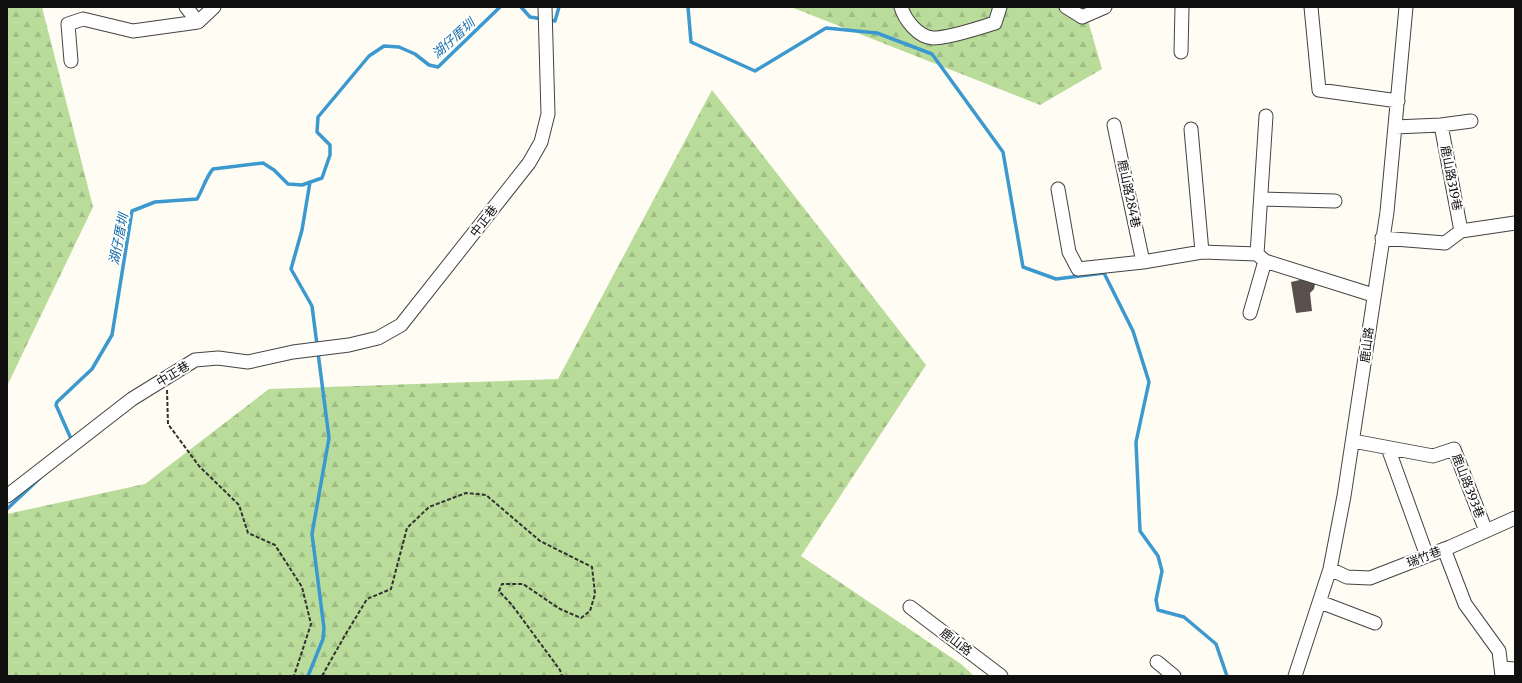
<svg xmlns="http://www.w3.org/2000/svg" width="1522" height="683" font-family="Merriweather,'Noto Sans TC',serif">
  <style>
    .forest { fill: url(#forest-firs) }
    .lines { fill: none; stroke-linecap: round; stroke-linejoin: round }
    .stream { stroke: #3c99d0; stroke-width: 3.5 }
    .building { fill: #59504c }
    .minor-casing { stroke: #434343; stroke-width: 15 }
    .path { stroke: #323232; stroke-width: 2; stroke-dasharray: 4 2; stroke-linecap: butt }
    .minor { stroke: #fff; stroke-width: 13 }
    .labels { text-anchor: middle; stroke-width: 4; stroke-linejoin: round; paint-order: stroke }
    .street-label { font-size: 12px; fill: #101010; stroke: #fff }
    .water-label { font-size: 13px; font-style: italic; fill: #156ba6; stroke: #fff }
  </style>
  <defs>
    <pattern id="forest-firs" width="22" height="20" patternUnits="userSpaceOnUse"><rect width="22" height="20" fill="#badc9a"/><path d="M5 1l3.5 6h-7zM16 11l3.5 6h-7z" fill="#9fbc84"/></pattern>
  </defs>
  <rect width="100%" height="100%" fill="#fffcf3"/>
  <path class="forest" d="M7 7H42L93 207 7 386Z
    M791 7H1084L1102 69 1040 105Z
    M712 90 926 365 801 556 961 664 974 676H7V514L145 484 269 389 558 379Z"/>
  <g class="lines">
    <path class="stream" d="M521 7 530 17 555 21 559 7
      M688 7 691 42 755 71 826 28 877 33 932 54 1003 152 1023 267 1056 279 1104 273 1133 331 1149 382 1136 442 1140 531 1158 556 1162 571 1156 600 1158 610 1184 617 1216 644 1227 676
      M72 441 56 405 57 402 92 369 112 335 132 211 155 202 197 199C203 189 206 177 213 169L263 163 274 170 288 184 302 185 322 178 330 155V145L317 132 318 117 369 56 384 46 399 47 415 54 429 65 438 67 500 7
      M7 509 40 478
      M308 676 323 639 324 628 312 534 329 438 312 306 291 269 302 230 310 182"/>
  </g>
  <path class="building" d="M1304 279 1311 280 1315 284 1314 289 1310 293 1312 311 1296 313 1291 282Z"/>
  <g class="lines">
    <g class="minor-casing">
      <path id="minor" d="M186 7 198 22
        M901 7C905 20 918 37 933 38 950 38 978 28 995 23L1000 7
        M1066 7 1082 17 1105 7
        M1311 7 1319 90 1398 101
        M1181 52 1182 7
        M71 61 68 24 83 19 133 31 198 22 214 7
        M1114 125 1143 262
        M1441 125 1461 231
        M1395 127 1441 125 1471 121
        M1191 129 1202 252
        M1058 189 1069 252 1078 269 1143 262 1202 252 1257 254 1265 261 1373 295
        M1261 199 1335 201
        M1382 238 1445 243 1461 231 1515 223
        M1257 254 1266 116
        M1250 313 1265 261
        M1353 441 1433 456 1454 449 1486 531
        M1388 448 1427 556
        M7 496 132 399 195 360 218 358 248 362 293 352 349 345 378 338 401 325 529 163 541 142 548 114 545 7
        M1444 549 1465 604 1499 651 1502 676
        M1330 569 1347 577 1370 578 1450 547 1515 518
        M1320 602 1375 623
        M910 607 1001 676
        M1157 662 1174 676
        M1501 668 1515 669
        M1295 676 1330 569 1344 496 1387 212 1406 7"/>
    </g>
    <path class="path" d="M167 390 168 424 199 466 239 505 248 533 275 545 302 587 311 624 294 676
      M322 676 344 637 367 599 391 589 407 528 429 507 466 493 486 495 540 541 592 567 595 594 590 611 581 618 560 609 523 584H502L499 591 512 605 560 670 562 676"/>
    <use href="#minor" class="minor"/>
  </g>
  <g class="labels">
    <g class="street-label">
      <text transform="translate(1451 178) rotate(79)" y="4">鹿山路319巷</text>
      <text transform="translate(1129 194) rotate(78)" y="4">鹿山路284巷</text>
      <text transform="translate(484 221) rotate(-52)" y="4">中正巷</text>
      <text transform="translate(1367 345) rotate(-83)" y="4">鹿山路</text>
      <text transform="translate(173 374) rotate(-31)" y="4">中正巷</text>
      <text transform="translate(1468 486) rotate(69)" y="4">鹿山路393巷</text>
      <text transform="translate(1424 557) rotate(-21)" y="4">瑞竹巷</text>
      <text transform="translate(956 642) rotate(37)" y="4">鹿山路</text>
    </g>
    <g class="water-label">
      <text transform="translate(453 38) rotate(-42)" y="5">湖仔厝圳</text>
      <text transform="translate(118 239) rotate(-79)" y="5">湖仔厝圳</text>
    </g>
  </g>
  <rect width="1522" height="683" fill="none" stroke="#101010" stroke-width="16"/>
</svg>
